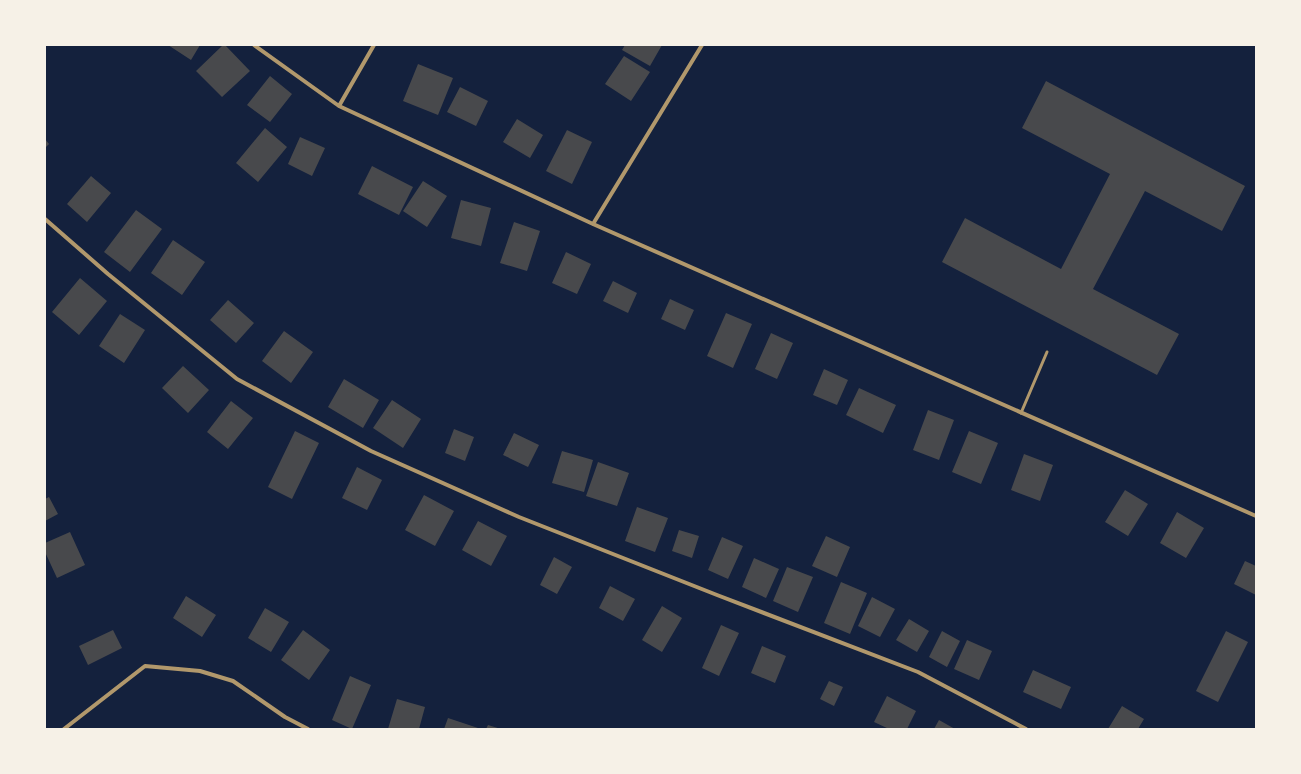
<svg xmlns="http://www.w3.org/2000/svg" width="1301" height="774" font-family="Arial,sans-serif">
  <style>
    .building { fill: #48494c }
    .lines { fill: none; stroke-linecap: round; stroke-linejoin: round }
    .service { stroke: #b1986c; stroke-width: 3 }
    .minor { stroke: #b1986c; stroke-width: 4 }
  </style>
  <rect width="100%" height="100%" fill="#14213d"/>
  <path class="building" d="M168 45H200L191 60Z
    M223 45H225L250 71 222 97 196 71Z
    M625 45H662L650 66 622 50Z
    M624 56 650 72 631 101 605 84Z
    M418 64 453 78 438 115 403 101Z
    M270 76 292 94 270 122 247 105Z
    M1046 81 1245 186 1222 231 1145 191 1093 289 1179 334 1157 375 942 262 965 218 1061 269 1110 174 1022 128Z
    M460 87 488 101 476 126 447 112Z
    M517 119 543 135 530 158 503 142Z
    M265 128 287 147 258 182 236 163Z
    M567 130 592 142 572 184 546 171Z
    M300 137 325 148 312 176 288 164Z
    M45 139 49 144 45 148Z
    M372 166 413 187 399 215 358 194Z
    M91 176 111 193 87 222 67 204Z
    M423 181 447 196 427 227 403 211Z
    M461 200 491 208 481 246 451 238Z
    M136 210 162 229 130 272 104 252Z
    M514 222 540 231 527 271 500 263Z
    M173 240 205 262 182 295 151 273Z
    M566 252 591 264 577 294 552 283Z
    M80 278 107 301 79 335 52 312Z
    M613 281 637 293 628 313 603 301Z
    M670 299 694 310 685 330 661 319Z
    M228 300 254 323 236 343 210 320Z
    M726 313 752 324 733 368 707 356Z
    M120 314 145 330 124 363 99 346Z
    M284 331 313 352 291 383 262 361Z
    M771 333 793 343 777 379 755 369Z
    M183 366 209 390 188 413 162 388Z
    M824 369 848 380 837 405 813 395Z
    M344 379 379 400 363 428 328 407Z
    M859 388 896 405 883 433 846 415Z
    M392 400 421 419 403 448 373 428Z
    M231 401 253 418 228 449 207 432Z
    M928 410 954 420 939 460 913 450Z
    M454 429 474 437 465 461 445 453Z
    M295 431 319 443 292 499 268 487Z
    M969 431 998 443 981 484 952 472Z
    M514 433 539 445 528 467 503 455Z
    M562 451 593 460 584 492 552 483Z
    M1024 454 1053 465 1040 501 1011 490Z
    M598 462 629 473 617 506 586 496Z
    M357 467 382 480 367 510 342 498Z
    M1125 490 1148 504 1128 536 1105 522Z
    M424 495 454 511 435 546 405 530Z
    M49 497 58 514 45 521V499Z
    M637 507 668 518 655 552 625 541Z
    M1177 512 1204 528 1186 558 1160 543Z
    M478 521 507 536 491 566 462 550Z
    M679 530 699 536 692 558 672 551Z
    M70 532 85 565 57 578 45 552V543Z
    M826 536 850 547 837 577 812 566Z
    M722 537 743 546 728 579 708 570Z
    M554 557 572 567 557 594 540 585Z
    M754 558 779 569 766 598 742 587Z
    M1245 561 1256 566V595L1234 584Z
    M787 567 813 577 798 612 773 601Z
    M841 582 867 593 850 634 824 623Z
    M610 586 635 599 623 621 599 608Z
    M186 596 216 615 202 637 173 618Z
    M872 597 895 609 880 637 858 626Z
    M662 606 682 618 662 652 642 640Z
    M265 608 289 622 271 652 248 638Z
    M909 619 929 631 917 652 896 640Z
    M721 625 739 633 719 676 702 668Z
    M113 630 122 648 88 665 79 646Z
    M303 630 330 650 309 680 281 660Z
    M942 631 960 641 947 667 929 657Z
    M1226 631 1248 642 1218 702 1196 691Z
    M967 640 992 651 979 680 954 669Z
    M762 646 786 656 775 683 751 673Z
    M1033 670 1071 687 1061 709 1023 692Z
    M350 676 371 685 352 729 332 720Z
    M829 681 843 687 834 706 820 699Z
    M887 696 916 711 907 729H889L874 722Z
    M397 699 425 707 419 729H388Z
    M1122 706 1144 719 1138 729H1108Z
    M448 718 481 729H444Z
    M939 720 955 729H934Z
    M488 725 501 729H486Z"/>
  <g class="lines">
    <path class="service" d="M1021 413 1047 352"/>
    <path class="minor" d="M254 45 339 106 593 224 1256 516
      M339 106 374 45
      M45 219 108 274 237 379 371 451 519 517 717 595 918 672 1026 729
      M593 224 702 45
      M64 729 145 666 200 671 233 681 285 717 308 729"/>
  </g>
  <rect width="1301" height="774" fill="none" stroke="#f6f1e7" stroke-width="92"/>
</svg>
